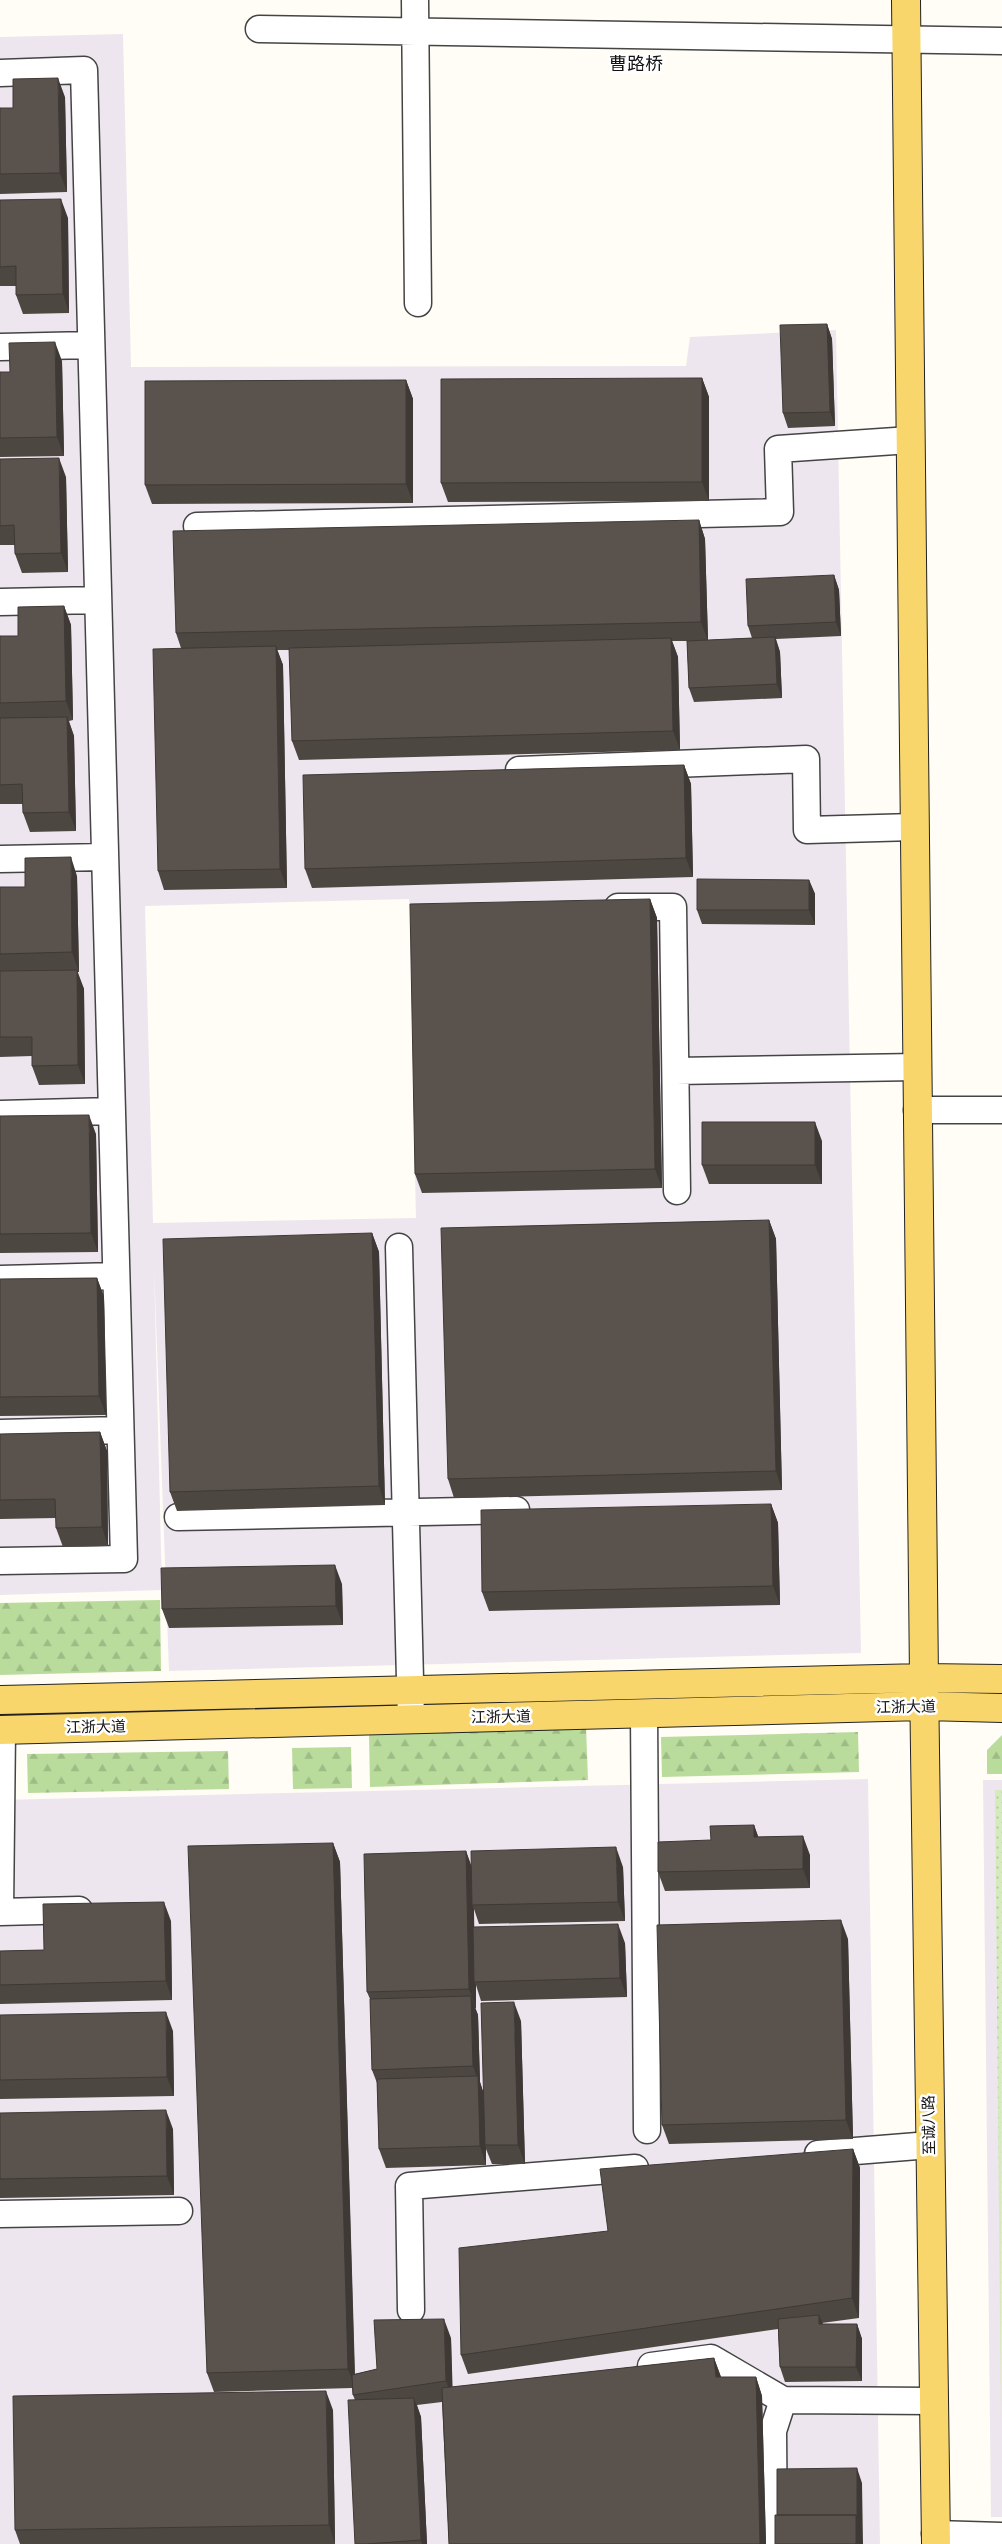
<svg xmlns="http://www.w3.org/2000/svg" width="1002" height="2544" font-family="'Times New Roman','Noto Sans SC',serif">
  <style>
    .industrial { fill: #eee6ef; fill-rule: evenodd }
    .grass { fill: url(#grass-dots) }
    .forest { fill: url(#forest-firs) }
    .lines { fill: none; stroke-linecap: round; stroke-linejoin: round }
    .minor-casing { stroke: #444; stroke-width: 29 }
    .major-casing { stroke: #222; stroke-width: 30 }
    .minor { stroke: #fff; stroke-width: 26 }
    .major { stroke: #f9d66b; stroke-width: 28 }
    .wall { fill: #4d4742 }
    .shaded-wall { fill: #3f3936 }
    .building { fill: #5a524d; stroke: #3f3936 }
    .labels { text-anchor: middle; stroke-width: 5; stroke-linejoin: round; paint-order: stroke }
    .street-label { font-size: 15px; fill: #111; stroke: #fff }
    .quarter-label { font-size: 18px; fill: #111; stroke: #fff }
  </style>
  <defs>
    <pattern id="grass-dots" width="8" height="8" patternUnits="userSpaceOnUse" patternTransform="scale(1.25)"><rect width="8" height="8" fill="#d5ebbd"/><path d="M2 2h.1M6 6h.1" fill="none" stroke="#b6c8a1" stroke-width="1.8" stroke-linecap="round"/></pattern>
    <pattern id="forest-firs" width="22" height="20" patternUnits="userSpaceOnUse" patternTransform="scale(1.25)"><rect width="22" height="20" fill="#b9dc9c"/><path d="M5 1l3.5 6h-7zM16 11l3.5 6h-7z" fill="#9ebc85"/></pattern>
  </defs>
  <rect width="100%" height="100%" fill="#fffdf5"/>
  <path class="industrial" d="M123 34 131 367 686 366 690 337 836 330 861 1653 169 1671 154 1266 162 1590 0 1595V37ZM409 899 416 1218 153 1223 145 906Z
    M868 1779 880 2544H0V1800Z
    M983 1780H1002V2517H991Z"/>
  <path class="grass" d="M995 1790H1002L1001 2431Z"/>
  <path class="forest" d="M160 1600 161 1671 0 1675V1603Z
    M586 1727 588 1780 370 1787 369 1734Z
    M858 1732 859 1772 662 1777 661 1737Z
    M1002 1735V1774H987V1750Z
    M351 1747 352 1788 293 1789 292 1748Z
    M228 1751 229 1789 28 1793 27 1754Z"/>
  <g class="lines">
    <g class="minor-casing">
      <path id="minor" d="M415 0 418 303
        M259 29 1002 41
        M0 73 84 70 124 1559 0 1561
        M0 347 91 345
        M197 526 780 512 778 449 910 440
        M0 602 98 600
        M519 770 806 759 807 830 914 827
        M0 859 105 857
        M618 907H673L677 1191
        M676 1071 917 1067
        M917 1110H1002
        M0 1114 112 1111
        M399 1247 411 1719
        M0 1279 116 1276
        M0 1433 120 1430
        M178 1517 516 1510
        M644 1713 647 2130
        M0 1912 2 1730
        M0 1912 79 1910
        M818 2154 930 2145
        M0 2214 179 2211
        M411 2310 409 2186 635 2168
        M651 2366 711 2358 783 2400 933 2401
        M935 2534 1002 2536
        M774 2544 773 2431 783 2400"/>
    </g>
    <g class="major-casing">
      <path id="major" d="M906 0 924 1678 936 2544
        M0 1700 924 1678 1002 1679
        M0 1730 924 1706 1002 1708"/>
    </g>
    <use href="#minor" class="minor"/>
    <use href="#major" class="major"/>
  </g>
  <path class="wall" d="M65 97 67 192 0 194V108H13Z
    M0 200 68 218 69 313 23 314 16 295V286H0Z
    M827 324 832 339 835 426 788 428 783 413Z
    M62 361 64 456 0 457V372H10Z
    M702 378 709 397V501L448 502 441 483Z
    M406 380 413 399V503L152 504 145 485Z
    M0 459 66 477 68 572 22 573 15 554V545H0Z
    M699 520 705 539 708 640 752 638 748 626 834 575 839 590 841 636 776 639 780 652 782 698 694 702 689 688 687 641H672L678 657 680 750 299 760 292 741 290 650H277L283 665 287 888 164 890 158 871 181 648 176 633Z
    M64 606 71 625 73 720 69 721 74 736 76 831 30 832 23 813V804H0V636H18Z
    M684 765 691 784 693 877 312 888 305 869Z
    M77 876 79 972H77L84 989 85 1084 39 1085 32 1066V1056L0 1057V887H25Z
    M809 880 815 894V925L702 924 697 910Z
    M650 899 657 918 662 1188 422 1193 415 1174Z
    M0 1116 96 1134 98 1252 0 1253Z
    M822 1141V1184H709L702 1165Z
    M769 1220 776 1239 782 1490 454 1498 448 1479Z
    M372 1233 379 1252 385 1505 177 1511 170 1492Z
    M97 1278 104 1297 106 1415 0 1416V1279Z
    M100 1432 107 1451 108 1546 63 1547 56 1528V1518L0 1519V1434Z
    M771 1504 778 1523 780 1605 489 1611 482 1592Z
    M342 1584 343 1625 169 1628 162 1609Z
    M754 1825 758 1837 810 1855V1888L665 1891 658 1872 711 1840Z
    M333 1843 340 1862 355 2374 377 2369 451 2338 452 2387 714 2358 721 2377H756L762 2396 766 2544H449L442 2402 417 2405 421 2417 427 2544H355V2400L353 2395 352 2388 214 2392 207 2373Z
    M466 1851 471 1867H623L625 1921 479 1924 474 1909V1927L625 1943 627 1997 481 2001 476 1985V2008H475L478 2015 480 2082 483 2091 521 2021 525 2164H492L486 2149V2165L386 2168 379 2149 377 2083 372 2070 370 1999 367 1992Z
    M171 1921 172 2000 0 2004V1951L44 1950Z
    M848 1939 853 2139 669 2144 662 2125Z
    M0 2015 173 2031 174 2096 0 2099Z
    M0 2113 173 2129 174 2195 0 2198Z
    M853 2149 860 2168 859 2318 822 2323 823 2324H857L862 2339V2381L785 2382 780 2367 778 2329 468 2374 461 2355 608 2231Z
    M333 2410 335 2544H20L15 2530Z"/>
  <path class="shaded-wall" d="M58 78 65 97 67 192 60 173Z
    M61 199 68 218 69 313 63 294Z
    M827 324 832 339 835 426 830 412Z
    M55 342 62 361 64 456 57 437Z
    M702 378 709 397V501L702 482Z
    M406 380 413 399V503L406 484Z
    M59 458 66 477 68 572 61 553Z
    M699 520 705 539 708 641 701 622Z
    M834 575 839 590 841 636 836 622Z
    M64 606 71 625 73 720 66 701Z
    M775 637 780 652 782 698 777 684Z
    M671 638 678 657 680 750 673 731Z
    M276 646 283 665 287 888 280 869Z
    M67 717 74 736 76 831 69 812Z
    M684 765 691 784 693 877 686 858Z
    M71 857 77 876 79 972 72 952Z
    M809 880 815 894V925L809 910Z
    M650 899 657 918 662 1188 655 1169Z
    M77 970 84 989 85 1084 78 1065Z
    M89 1115 96 1134 98 1252 91 1233Z
    M815 1122 822 1141V1184L815 1165Z
    M769 1220 776 1239 782 1490 776 1471Z
    M372 1233 379 1252 385 1505 379 1486Z
    M97 1278 104 1297 106 1415 99 1396Z
    M100 1432 107 1451 108 1546 102 1527Z
    M771 1504 778 1523 780 1605 773 1586Z
    M335 1565 342 1584 343 1625 336 1606Z
    M754 1825 761 1844 754 1837Z
    M803 1836 810 1855V1888L803 1869Z
    M333 1843 340 1862 355 2388 348 2369Z
    M616 1847 623 1867 625 1921 618 1902Z
    M466 1851 473 1870 472 1905 474 1909 475 1982H474L476 1985V2008L469 1989Z
    M164 1902 171 1921 172 2000 166 1981Z
    M841 1920 848 1939 853 2139 846 2120Z
    M618 1924 625 1943 627 1997 620 1978Z
    M471 1996 478 2015 480 2082 484 2095 485 2145 486 2149V2165L480 2146 478 2080 473 2066Z
    M514 2002 521 2021 525 2164 518 2145Z
    M166 2012 173 2031 174 2096 167 2077Z
    M166 2110 173 2129 174 2195 167 2176Z
    M853 2149 860 2168 859 2318 852 2298Z
    M819 2315 825 2329 819 2324Z
    M444 2319 451 2338 453 2400 446 2381Z
    M857 2324 862 2339V2381L856 2367Z
    M714 2358 721 2377H716Z
    M756 2377 762 2396 766 2544H760Z
    M326 2391 333 2410 335 2544 329 2525Z
    M414 2398 421 2417 427 2544H422L421 2540Z
    M857 2468 862 2483 863 2544H856V2515Z"/>
  <path class="building" d="M58 78 60 173 0 174V108H13V79Z
    M61 199 63 294 16 295V266L0 267V200Z
    M827 324 830 412 783 413 780 325Z
    M55 342 57 437 0 438V372H10L9 343Z
    M702 378V482L441 483V379Z
    M406 380V484L145 485V381Z
    M59 458 61 553 15 554 14 525 0 526V459Z
    M699 520 701 622 176 633 173 531Z
    M834 575 836 622 748 626 746 579Z
    M64 606 66 701 0 703V636H18V607Z
    M775 637 777 684 689 688 687 641Z
    M671 638 673 731 292 741 289 648Z
    M276 646 280 869 158 871 153 649Z
    M67 717 69 812 23 813 22 784 0 785V718Z
    M684 765 686 858 305 869 303 775Z
    M71 857 72 952 0 954V887H25V858Z
    M697 879 809 880V910H697Z
    M650 899 655 1169 415 1174 410 904Z
    M77 970 78 1065 32 1066V1037H0V971Z
    M89 1115 91 1233 0 1234V1116Z
    M702 1122H815V1165H702Z
    M769 1220 776 1471 448 1479 441 1228Z
    M372 1233 379 1486 170 1492 163 1239Z
    M97 1278 99 1396 0 1397V1279Z
    M100 1432 102 1527 56 1528 55 1499 0 1500V1434Z
    M771 1504 773 1586 482 1592 481 1510Z
    M335 1565 336 1606 162 1609 161 1568Z
    M754 1825V1837L803 1836V1869L658 1872V1842L711 1840 710 1826Z
    M333 1843 348 2369 207 2373 188 1846Z
    M616 1847 618 1902 472 1905 471 1851Z
    M466 1851 469 1989 367 1992 364 1854Z
    M164 1902 166 1981 0 1985V1951L44 1950 43 1904Z
    M841 1920 846 2120 662 2125 657 1925Z
    M618 1924 620 1978 474 1982 473 1927Z
    M471 1996 473 2066 372 2070 370 1999Z
    M514 2002 518 2145H485L481 2003Z
    M166 2012 167 2077 0 2080V2015Z
    M478 2076 480 2146 379 2149 377 2079Z
    M166 2110 167 2176 0 2179V2113Z
    M853 2149 852 2298 461 2355 459 2248 608 2231 600 2169Z
    M819 2315V2324H857L856 2367H780L778 2319Z
    M444 2319 446 2381 353 2395 352 2375 377 2369 374 2320Z
    M714 2358 716 2377H756L760 2544H449L442 2388Z
    M326 2391 329 2525 15 2530 13 2396Z
    M414 2398 421 2540 366 2544H355L348 2400Z
    M857 2468V2519L856 2515H777V2469Z
    M775 2515H856V2544H775Z"/>
  <g class="labels">
    <g class="street-label">
      <text transform="translate(906 1707) rotate(-1)" y="5">江浙大道</text>
      <text transform="translate(501 1717) rotate(-1)" y="5">江浙大道</text>
      <text transform="translate(96 1727) rotate(-1)" y="5">江浙大道</text>
      <text transform="translate(929 2125) rotate(-91)" y="5">至诚八路</text>
    </g>
    <g class="quarter-label">
      <text x="636" y="70">曹路桥</text>
    </g>
  </g>
</svg>
